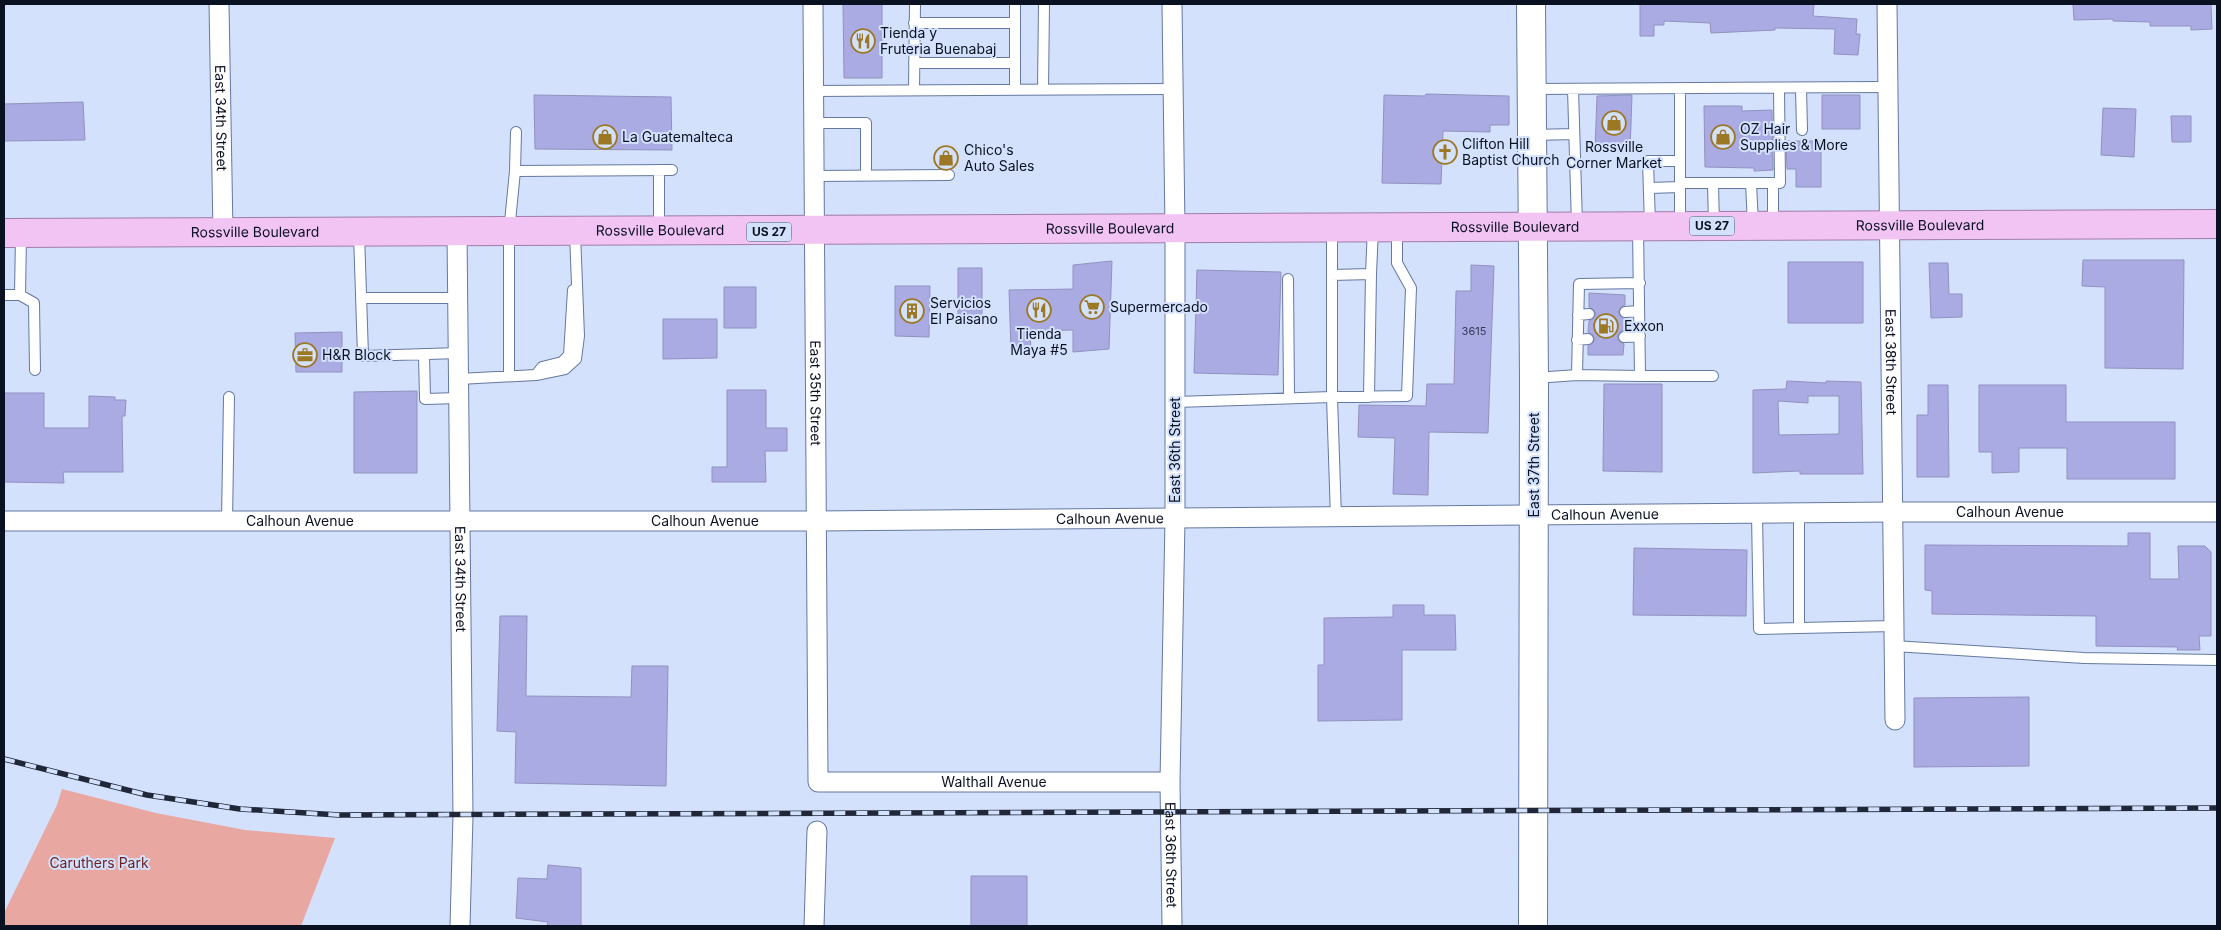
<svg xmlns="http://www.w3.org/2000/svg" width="2221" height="930" font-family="Inter,sans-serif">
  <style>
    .green { fill: #e8a7a1 }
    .building { fill: #ababe4; stroke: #9191bf; fill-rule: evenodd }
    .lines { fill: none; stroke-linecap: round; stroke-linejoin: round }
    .service-casing { stroke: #6478a1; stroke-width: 12 }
    .minor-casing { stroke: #6478a1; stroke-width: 21 }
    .secondary-casing { stroke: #6478a1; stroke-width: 30 }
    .trunk-casing { stroke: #9f7ca9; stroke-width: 30 }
    .service { stroke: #fff; stroke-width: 10 }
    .minor { stroke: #fff; stroke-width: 19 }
    .secondary { stroke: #fff; stroke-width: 28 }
    .trunk { stroke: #f2c4f4; stroke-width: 28 }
    .rail-casing { stroke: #1f2738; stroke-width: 5.5 }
    .rail { stroke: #d3e1fd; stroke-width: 4; stroke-dasharray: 11; stroke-linecap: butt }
    .labels { text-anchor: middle; stroke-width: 4; stroke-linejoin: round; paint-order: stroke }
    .number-label { font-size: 11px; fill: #323852 }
    .shield { fill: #d3e1fd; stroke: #464f63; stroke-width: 1 }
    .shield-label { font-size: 12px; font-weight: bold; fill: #0a1121 }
    .poi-label { font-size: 14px; fill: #0a1121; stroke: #d3e1fd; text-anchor: start }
    .street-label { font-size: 14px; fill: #0a1121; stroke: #d3e1fd }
    .park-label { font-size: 14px; fill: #6e1f1f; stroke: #d3e1fd }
  </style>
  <rect width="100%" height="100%" fill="#d3e1fd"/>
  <path class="green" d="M62 789 156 813 245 830 335 838 301 926H4V913L57 805Z"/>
  <path class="building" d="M843 4H882V78H844Z
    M1640 4H1814L1813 16 1857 19 1856 34H1860L1858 55 1834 54 1835 29 1775 28V30L1711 33 1710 23 1664 21V25H1654V36H1640Z
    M2073 4H2211L2212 29 2191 30V26H2150V22L2113 21V19L2074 20Z
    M1426 94 1509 96V125H1490V132L1443 131 1441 184 1382 183 1384 95 1425 96Z
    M534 95 671 97 672 150 535 149Z
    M1632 95 1630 152 1595 151 1597 96Z
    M1822 95H1860V129H1822Z
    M83 102 85 140 4 141V104Z
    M1704 106H1742V111L1772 110 1773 170 1754 171V168L1705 167Z
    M2103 108 2136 109 2134 157 2101 155Z
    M2171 116H2191V142H2172Z
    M1786 141H1821V187H1796V169H1787Z
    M2083 260H2184L2183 369 2105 368V287L2082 286Z
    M1112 261 1109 349 1073 352V330L1030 331 1031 351H1011L1009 290 1073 289V265Z
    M1788 262H1863V323H1788Z
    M1929 263H1948L1949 294H1962V317L1931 318Z
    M1471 265 1494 266 1488 433 1429 432 1428 495 1393 494 1395 438 1358 437 1359 405 1426 406 1427 384H1454L1456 291H1471Z
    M958 268H982V316L958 315Z
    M1197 270 1281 272 1278 375 1194 373Z
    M895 286H930L929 337 895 336Z
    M724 287H756V328H724Z
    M1589 293 1625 295V305L1621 307 1618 312 1620 316 1625 319 1624 330 1620 332 1617 337 1619 341 1624 344 1623 355H1588V346L1592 344 1595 339 1593 335 1588 332 1589 321 1593 319 1596 314 1594 310 1589 307Z
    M663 319H717V358L663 359Z
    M342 332V372H296L295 333Z
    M1787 381 1826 383V381L1861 382 1863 474H1800V471L1753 473V390L1786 389ZM1808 396H1839V434L1779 435 1778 401 1808 403Z
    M1604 384H1662V472L1603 471Z
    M1928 385H1948L1949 477H1917V415H1928Z
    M1979 385H2066V422H2175V479H2067V448H2019V472L1992 473V452H1979Z
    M727 390H766V428H787V451H765L766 482H712V467H727Z
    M417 391V473H354V392Z
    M4 393H44V428H89V396L115 397V400H126L125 416H122L123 472H63L64 483 4 482Z
    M2128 533H2150V579H2179L2178 546H2205L2211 552V636H2199L2200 650H2177L2178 647 2096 646V616L1932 614V591L1925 590V545L2128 546Z
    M1634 548 1747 550 1746 616 1633 615Z
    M1393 605H1424V615H1455L1456 650H1402V720L1318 721V665H1324V618L1393 617Z
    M500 616H527L526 696 631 697 632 666H668L666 786 515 783 516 732 497 731Z
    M2029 697V766L1914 767V698Z
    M548 865 581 868V926H547L548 922 516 918 518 878 547 879Z
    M971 876H1027V926H971Z"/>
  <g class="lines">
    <g class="service-casing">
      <path id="service" d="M914 23H1015
        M914 63H1014
        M1680 88V225
        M1801 88 1802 130
        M1015 89V4
        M1043 89 1044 4
        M1533 89 1888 87
        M1573 89 1577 225
        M914 90 915 4
        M814 91 1173 89
        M814 123H866V175
        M1533 135 1574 134
        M659 170V228
        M515 171 672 170
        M814 176 949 175
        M1680 183H1780L1779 88
        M1713 183 1714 225
        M1751 183 1753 224
        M1773 183V224
        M1649 188 1680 187
        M1650 225 1648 161H1680
        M359 233 363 356 459 353
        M1371 274 1373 228
        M1332 275 1371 274 1369 397
        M1288 279 1289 397
        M4 295H20L21 235
        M20 295 34 303 35 370
        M361 298H458
        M1625 312 1639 311
        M1578 315 1589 314
        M1624 337 1640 336
        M1577 340 1588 339
        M424 354 425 399 459 398
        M536 375 542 367 562 362 569 355 573 290
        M1577 375 1579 284 1640 283
        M509 376V232L515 171 516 132
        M1640 376H1713
        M1535 378 1577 375 1640 376 1638 228
        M459 379 536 375 565 369 576 359 579 336 575 233
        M1175 402 1332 397V229
        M1799 513V628L1894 626
        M1757 514 1759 629 1799 628
        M1336 518 1332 397 1407 396 1411 288 1397 263V229
        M227 521 229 397
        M1894 646 2084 658 2217 660"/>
    </g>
    <g class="minor-casing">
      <g id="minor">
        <path id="s1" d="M219 4 223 233"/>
        <path id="s2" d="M813 4 818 782H1170"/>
        <path id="s3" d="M1172 4 1175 230V520L1170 782 1172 926"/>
        <path id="s4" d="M1887 4 1895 720"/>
        <path id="s5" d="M457 233 463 816 460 926"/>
        <path id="s6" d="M4 521H814L1892 512H2217"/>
        <path d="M814 926 817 831"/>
      </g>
    </g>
    <g class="secondary-casing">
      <path id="secondary" d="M1531 4 1534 378 1533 926"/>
    </g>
    <g class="trunk-casing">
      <g id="trunk">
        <path id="s7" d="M4 233 2217 224"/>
      </g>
    </g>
    <use href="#service" class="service"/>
    <use href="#minor" class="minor"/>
    <use href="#secondary" class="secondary"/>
    <use href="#trunk" class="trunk"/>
    <g class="rail-casing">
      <path id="rail" d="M4 759 147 795 240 809 339 815 2217 808"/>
    </g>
    <use href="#rail" class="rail"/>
  </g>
  <defs>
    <g id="restaurant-ring" transform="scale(1.25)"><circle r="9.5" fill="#d3e1fd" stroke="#9c7824" stroke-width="1.5"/><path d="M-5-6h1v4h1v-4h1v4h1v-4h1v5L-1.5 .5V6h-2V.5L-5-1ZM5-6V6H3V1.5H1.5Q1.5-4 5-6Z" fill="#9c7824"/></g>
    <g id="shop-ring" transform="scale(1.25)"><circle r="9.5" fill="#d3e1fd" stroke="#9c7824" stroke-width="1.5"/><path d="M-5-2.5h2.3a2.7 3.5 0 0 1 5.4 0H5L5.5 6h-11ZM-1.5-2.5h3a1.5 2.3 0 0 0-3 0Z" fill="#9c7824"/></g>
    <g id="church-ring" transform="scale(1.25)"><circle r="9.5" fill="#d3e1fd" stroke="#9c7824" stroke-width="1.5"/><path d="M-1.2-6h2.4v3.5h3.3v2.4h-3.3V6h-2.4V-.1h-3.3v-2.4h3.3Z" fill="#9c7824"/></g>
    <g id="supermarket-ring" transform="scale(1.25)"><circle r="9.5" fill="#d3e1fd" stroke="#9c7824" stroke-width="1.5"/><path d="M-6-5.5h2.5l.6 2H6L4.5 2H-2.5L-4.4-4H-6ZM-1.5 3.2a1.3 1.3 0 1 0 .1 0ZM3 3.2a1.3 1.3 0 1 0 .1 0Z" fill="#9c7824"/></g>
    <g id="building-ring" transform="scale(1.25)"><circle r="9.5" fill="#d3e1fd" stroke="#9c7824" stroke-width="1.5"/><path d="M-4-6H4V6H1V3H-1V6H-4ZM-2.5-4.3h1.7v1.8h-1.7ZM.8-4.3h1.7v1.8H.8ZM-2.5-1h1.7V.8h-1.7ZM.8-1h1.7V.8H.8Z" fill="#9c7824"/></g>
    <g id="fuel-ring" transform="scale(1.25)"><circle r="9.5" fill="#d3e1fd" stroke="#9c7824" stroke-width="1.5"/><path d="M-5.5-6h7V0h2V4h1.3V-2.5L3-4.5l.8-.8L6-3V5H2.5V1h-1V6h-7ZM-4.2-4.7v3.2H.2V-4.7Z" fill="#9c7824"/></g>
    <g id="office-ring" transform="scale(1.25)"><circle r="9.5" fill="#d3e1fd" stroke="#9c7824" stroke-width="1.5"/><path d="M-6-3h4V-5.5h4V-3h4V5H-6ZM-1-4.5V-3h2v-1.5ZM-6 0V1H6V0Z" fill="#9c7824"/></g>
  </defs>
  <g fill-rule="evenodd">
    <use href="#restaurant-ring" x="863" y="41"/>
    <use href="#shop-ring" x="1614" y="123"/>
    <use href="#shop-ring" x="605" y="137"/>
    <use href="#shop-ring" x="1723" y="137"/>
    <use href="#church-ring" x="1445" y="152"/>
    <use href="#shop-ring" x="946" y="158"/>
    <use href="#supermarket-ring" x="1092" y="307"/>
    <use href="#restaurant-ring" x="1039" y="310"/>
    <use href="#building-ring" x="912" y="311"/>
    <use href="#fuel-ring" x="1606" y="326"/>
    <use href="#office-ring" x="305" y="355"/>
  </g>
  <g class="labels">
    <g class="number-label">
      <text x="1474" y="335">3615</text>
    </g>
    <g class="shield">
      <rect x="1689.5" y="216.5" width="45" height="19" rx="4"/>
      <rect x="746.5" y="222.5" width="45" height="19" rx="4"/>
    </g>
    <g class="shield-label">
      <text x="1712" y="230">US 27</text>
      <text x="769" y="236">US 27</text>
    </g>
    <g class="poi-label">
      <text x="880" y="38">Tienda y<tspan x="880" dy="16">Fruteria Buenabaj</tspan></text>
      <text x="1740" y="134">OZ Hair<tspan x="1740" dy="16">Supplies &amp; More</tspan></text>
      <text x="622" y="142">La Guatemalteca</text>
      <text x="1462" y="149">Clifton Hill<tspan x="1462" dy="16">Baptist Church</tspan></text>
      <text x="1614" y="152" text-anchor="middle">Rossville<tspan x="1614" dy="16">Corner Market</tspan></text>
      <text x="964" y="155">Chico's<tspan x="964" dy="16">Auto Sales</tspan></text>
      <text x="930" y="308">Servicios<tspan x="930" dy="16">El Paisano</tspan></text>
      <text x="1110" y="312">Supermercado</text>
      <text x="1624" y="331">Exxon</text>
      <text x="1039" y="339" text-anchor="middle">Tienda<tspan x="1039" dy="16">Maya #5</tspan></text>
      <text x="322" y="360">H&amp;R Block</text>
    </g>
    <g class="street-label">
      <text dy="5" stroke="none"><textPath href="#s1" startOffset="114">East 34th Street</textPath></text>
      <text dy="5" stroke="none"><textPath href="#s7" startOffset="1916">Rossville Boulevard</textPath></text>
      <text dy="5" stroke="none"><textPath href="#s7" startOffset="1511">Rossville Boulevard</textPath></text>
      <text dy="5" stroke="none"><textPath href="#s7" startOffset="1106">Rossville Boulevard</textPath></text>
      <text dy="5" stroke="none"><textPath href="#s7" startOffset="656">Rossville Boulevard</textPath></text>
      <text dy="5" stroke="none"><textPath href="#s7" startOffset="251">Rossville Boulevard</textPath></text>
      <text dy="5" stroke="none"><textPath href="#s4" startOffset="358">East 38th Street</textPath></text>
      <text dy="5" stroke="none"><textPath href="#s2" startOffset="389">East 35th Street</textPath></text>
      <text transform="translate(1175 450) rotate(-90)" y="5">East 36th Street</text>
      <text transform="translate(1534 465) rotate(-90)" y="5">East 37th Street</text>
      <text dy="5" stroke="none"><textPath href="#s6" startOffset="2006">Calhoun Avenue</textPath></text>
      <text dy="5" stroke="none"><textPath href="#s6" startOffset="1601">Calhoun Avenue</textPath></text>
      <text dy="5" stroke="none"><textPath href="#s6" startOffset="1106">Calhoun Avenue</textPath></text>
      <text dy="5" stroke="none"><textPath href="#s6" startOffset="296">Calhoun Avenue</textPath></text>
      <text dy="5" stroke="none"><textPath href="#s6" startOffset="701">Calhoun Avenue</textPath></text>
      <text dy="5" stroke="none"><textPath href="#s5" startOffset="346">East 34th Street</textPath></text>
      <text dy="5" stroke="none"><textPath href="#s2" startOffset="954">Walthall Avenue</textPath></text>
      <text dy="5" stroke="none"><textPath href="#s3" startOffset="851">East 36th Street</textPath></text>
    </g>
    <g class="park-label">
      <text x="99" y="868">Caruthers Park</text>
    </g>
  </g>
  <rect width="2221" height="930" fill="none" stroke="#0a1121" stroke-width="10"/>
</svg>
